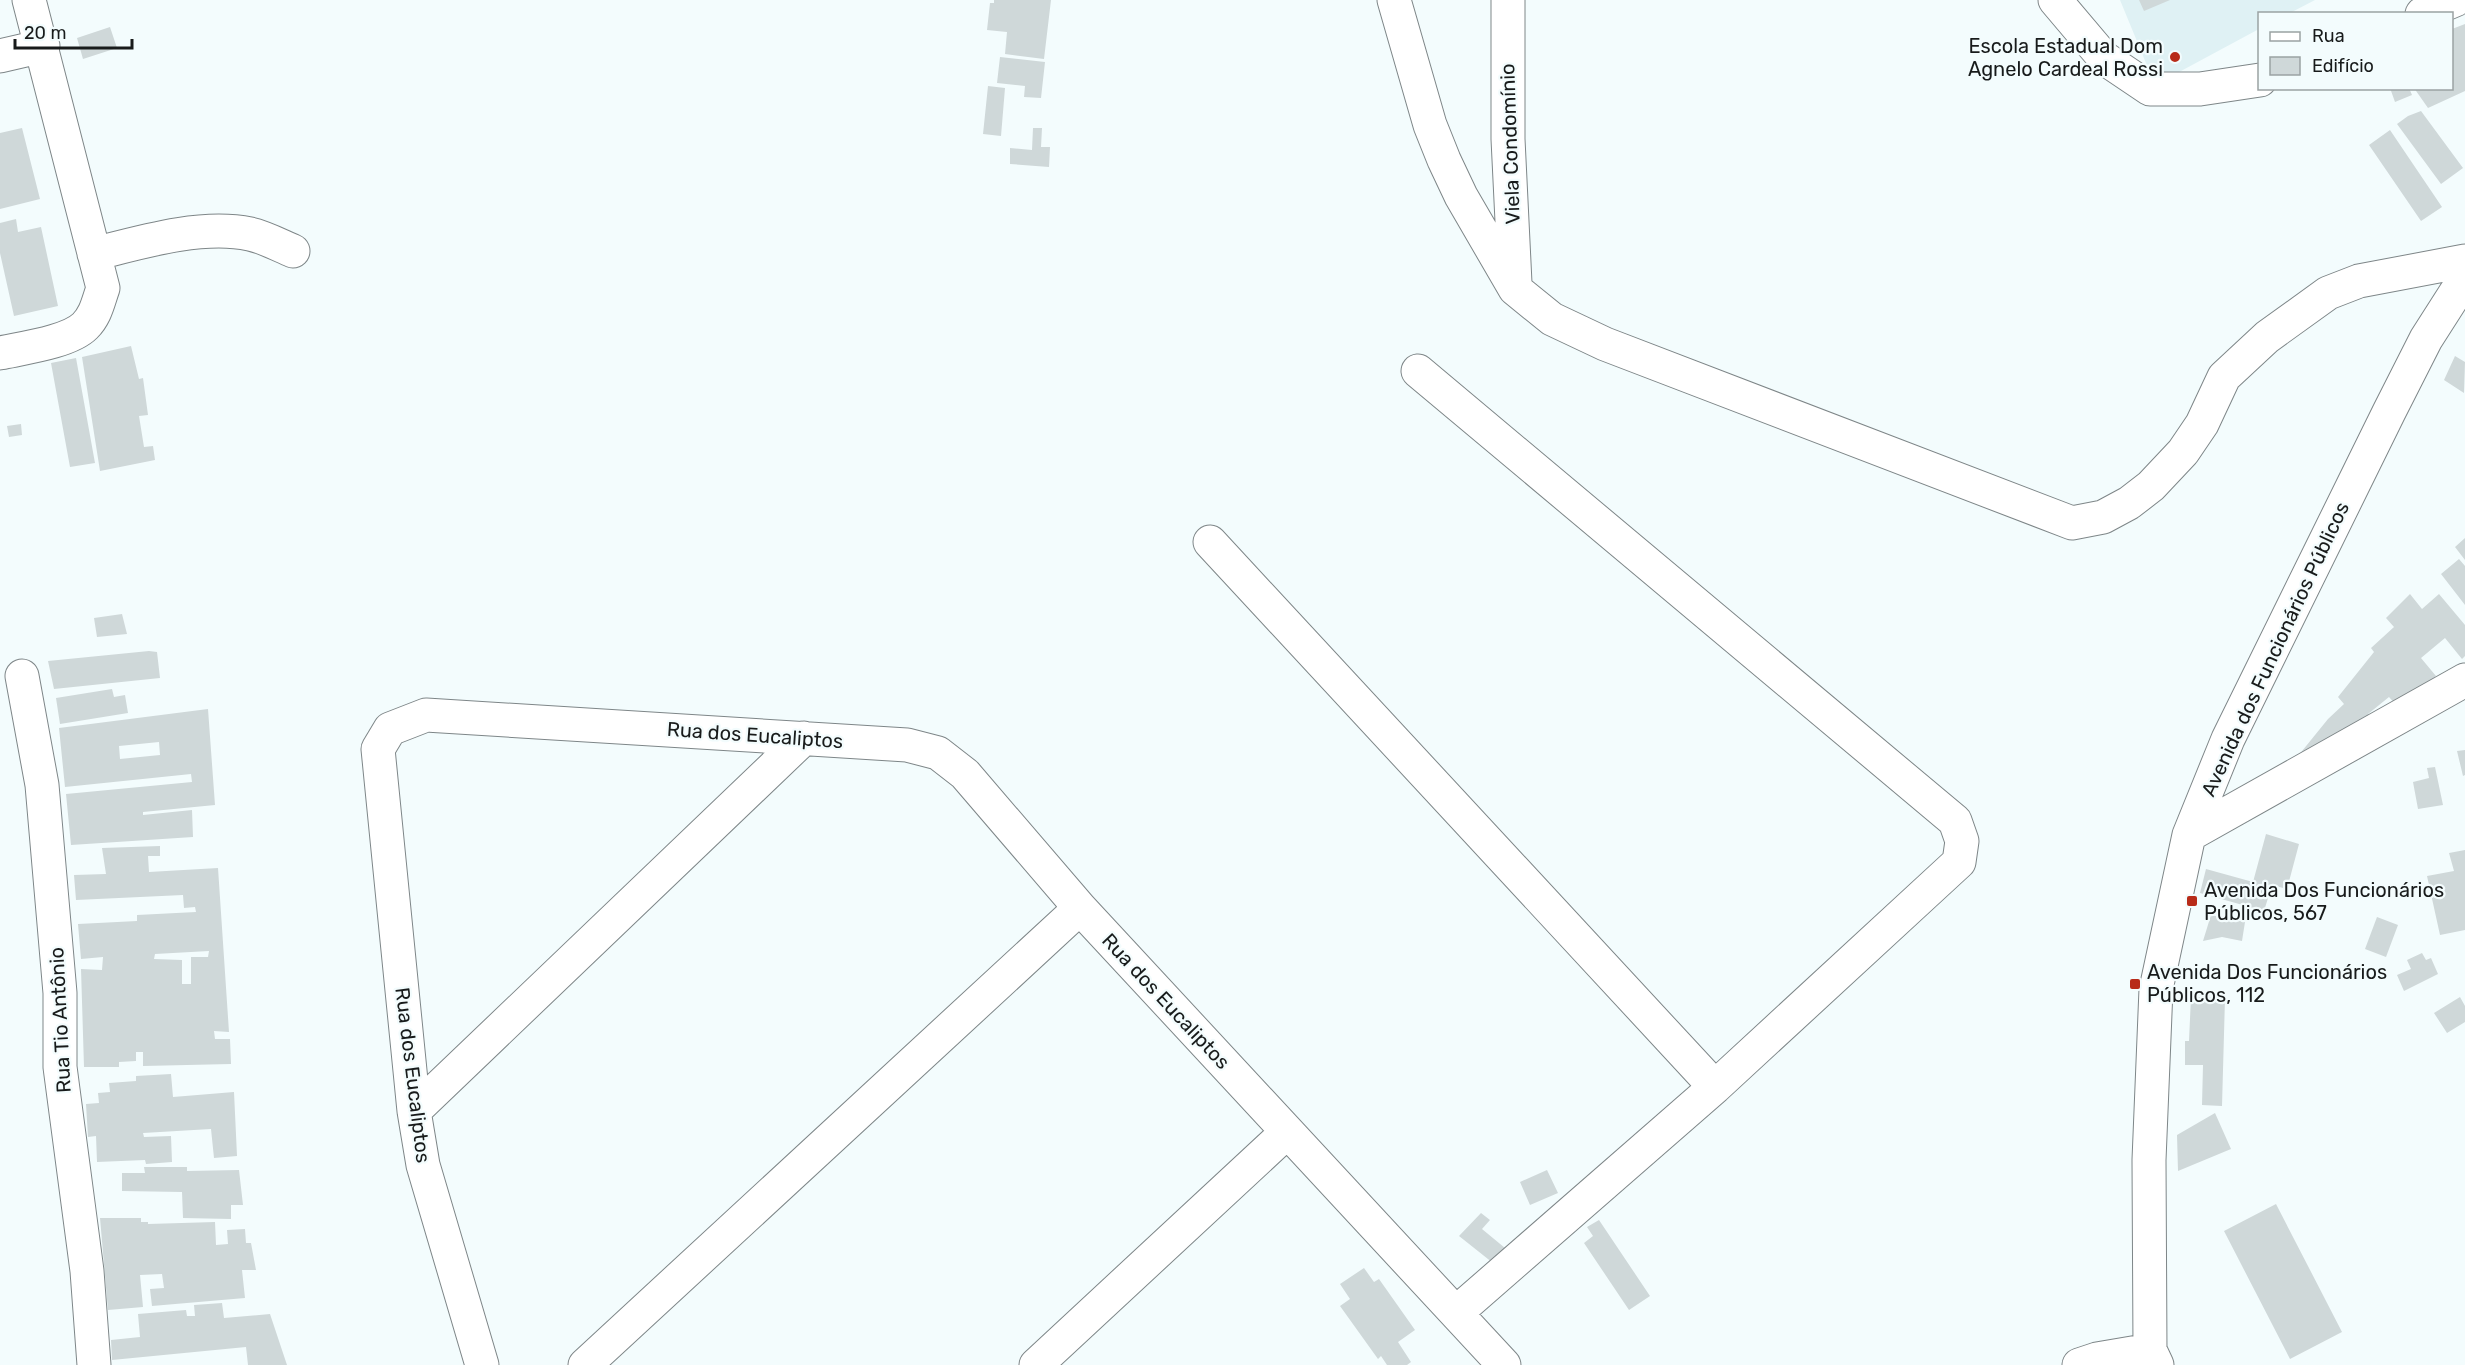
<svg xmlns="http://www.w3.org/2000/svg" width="2465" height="1365" font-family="Rubik,sans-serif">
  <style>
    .built { fill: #dff1f4 }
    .building { fill: #cfd8d9; fill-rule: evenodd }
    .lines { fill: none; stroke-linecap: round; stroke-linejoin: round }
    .minor-casing { stroke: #7e8688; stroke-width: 35 }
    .minor { stroke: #fff; stroke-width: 33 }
    .poi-dot { fill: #b82b19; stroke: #f3fcfd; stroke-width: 2 }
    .labels { text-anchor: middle; stroke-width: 4.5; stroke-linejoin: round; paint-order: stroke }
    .poi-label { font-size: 20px; fill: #181b1b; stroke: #f3fcfd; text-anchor: start }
    .street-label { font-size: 20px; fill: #181b1b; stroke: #f3fcfd }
  </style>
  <rect width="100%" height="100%" fill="#f3fcfd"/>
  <path class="built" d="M2120 0H2315L2290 13 2260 14 2259 29 2155 85Z"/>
  <path class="building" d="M994 0H1051L1044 59 1005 54 1007 32 987 30 990 3H994Z
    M2139 0H2170L2144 11Z
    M2465 24V91L2428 108 2414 88H2452V29Z
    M110 27 117 48 83 59 77 38Z
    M1000 57 1045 62 1041 98 1024 97 1025 86 997 83Z
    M988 86 1005 88 1001 136 983 134Z
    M2390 88H2409L2412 95 2395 102Z
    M2421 111 2463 168 2441 184 2397 124 2408 116Z
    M22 128 40 199 0 209V133Z
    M1033 128H1042L1041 147H1050L1049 167 1010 164V148L1032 150Z
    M2390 130 2442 207 2421 221 2369 145Z
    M16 219 18 232 41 227 58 306 14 316 0 253V223Z
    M131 346 139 379 143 378 148 415 139 416 144 447 153 446 155 460 100 471 82 357Z
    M2455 356 2465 362 2464 393 2444 380Z
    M76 358 95 463 70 467 51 363Z
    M21 424 22 435 9 437 7 426Z
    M2465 538V560L2455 547Z
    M2459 559 2465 566V605L2441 574Z
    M2410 594 2422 609 2439 594 2465 625V656L2462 659 2445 638 2421 658 2436 676 2411 696 2397 706 2389 697 2368 714 2371 717 2298 756 2328 719 2344 704 2338 697 2374 652 2371 648 2394 627 2386 618Z
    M122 614 127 634 97 637 94 618Z
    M149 651 157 652 160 678 54 689 48 661Z
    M112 689 114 697 125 695 128 713 60 724 56 698Z
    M208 709 215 805 143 812V815L192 810 193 837 71 845 66 794 192 782 191 774 65 787 59 728ZM159 742 160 755 120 759 119 746Z
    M2465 750V775L2463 776 2457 751Z
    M2435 767 2443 805 2418 809 2413 782 2429 778 2427 768Z
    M2266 834 2299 844 2287 889 2272 885 2264 911 2200 893 2206 869 2253 882Z
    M160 846V856H148L149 872 218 868 229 1032 214 1031 215 1039H230L231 1064 143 1066V1052H136V1061L119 1062V1067H84L81 969 102 970 103 957 81 959 78 924 137 921V915L196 912 195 907 184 908 183 895 76 900 74 875 106 874 102 848ZM209 951 208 957H191V984H182V960L154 959 155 954Z
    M2465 850V930L2440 935 2427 876 2454 871 2449 853Z
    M2211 915 2245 922 2242 941 2222 937 2203 941Z
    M2377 917 2398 925 2386 957 2365 949Z
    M2422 953 2426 960 2431 958 2438 974 2404 991 2397 975 2411 969 2407 960Z
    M2191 997 2225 998 2222 1106 2202 1105 2203 1065H2185V1041H2189Z
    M2460 997 2465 1006V1022L2447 1033 2434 1013Z
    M171 1074 173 1097 234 1092 237 1156 214 1158 211 1129 143 1133 144 1137 171 1136 172 1162 146 1164 145 1160 97 1162 96 1136 88 1137 86 1104 99 1103 98 1093 110 1092 109 1083 136 1081V1076Z
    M2215 1113 2231 1149 2178 1171 2177 1135Z
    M144 1167H187V1171L239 1170 243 1205H231V1219L183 1218 182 1192 122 1191V1173H145Z
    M1547 1170 1558 1193 1530 1205 1520 1182Z
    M2276 1204 2342 1332 2290 1359 2224 1231Z
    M1481 1213 1490 1220 1482 1229 1505 1248 1493 1263 1459 1236Z
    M100 1218H141V1222H148V1224L215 1222 216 1245 228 1244 227 1230 245 1229 246 1243H251L256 1270H242L245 1298 152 1306 150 1289 164 1288 162 1274 140 1275 143 1307 108 1310Z
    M1599 1220 1650 1296 1629 1310 1584 1243 1593 1236 1587 1227Z
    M1364 1268 1374 1282 1379 1279 1415 1330 1398 1342 1411 1362 1407 1365H1387L1381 1356 1378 1359 1340 1306 1350 1299 1340 1284Z
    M222 1303 224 1318 270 1314 287 1365H248L246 1347 112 1360 111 1340 140 1337 138 1314 186 1310 187 1316H195L194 1305Z"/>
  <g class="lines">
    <g class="minor-casing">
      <path id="minor" d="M1394 0 1430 125 1444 160 1461 196 1515 289 1552 319 1605 344 2072 523 2103 517 2129 503 2151 486 2183 452 2202 424 2224 377 2267 337 2328 293 2359 281 2465 261
        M1508 0V139L1515 283
        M2055 0 2104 58 2150 89H2200L2260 80
        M2422 14 2455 0
        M0 56 43 46
        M94 254C141 242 201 224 250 234 264 237 279 245 293 251
        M0 353C23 348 69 342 85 326 96 315 98 302 103 288L29 0
        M1418 371 1955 821 1962 841 1959 862 1715 1087 1457 1312
        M1210 542 1715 1087
        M22 676 42 785 60 993V1067L87 1271 94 1365
        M2189 835 2465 680
        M414 1111 804 738
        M482 1365 423 1165 414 1111 378 749 390 729 426 715 907 745 938 753 965 774 1080 908 1504 1365
        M585 1365 1080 908
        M1036 1365 1287 1132
        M2079 1365 2097 1359 2150 1350
        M2157 1365 2150 1350 2149 1160 2156 989 2189 835 2228 739 2389 412 2426 339 2465 278"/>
    </g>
    <use href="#minor" class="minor"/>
  </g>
  <g class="poi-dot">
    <circle cx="2175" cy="57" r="6"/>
    <rect x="2186" y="895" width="12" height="12" rx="3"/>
    <rect x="2129" y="978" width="12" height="12" rx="3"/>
  </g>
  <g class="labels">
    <g class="poi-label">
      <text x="2163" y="53" text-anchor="end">Escola Estadual Dom<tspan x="2163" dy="23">Agnelo Cardeal Rossi</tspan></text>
      <text x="2204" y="897">Avenida Dos Funcionários<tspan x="2204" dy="23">Públicos, 567</tspan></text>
      <text x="2147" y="979">Avenida Dos Funcionários<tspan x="2147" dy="23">Públicos, 112</tspan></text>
    </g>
    <g class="street-label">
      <text transform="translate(1510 144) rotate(-92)" y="7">Viela Condomínio</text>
      <text transform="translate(2275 649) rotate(-65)" y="7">Avenida dos Funcionários Públicos</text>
      <text transform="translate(755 735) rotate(4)" y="7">Rua dos Eucaliptos</text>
      <text transform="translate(1166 1001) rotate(47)" y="7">Rua dos Eucaliptos</text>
      <text transform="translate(60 1020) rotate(-93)" y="7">Rua Tio Antônio</text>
      <text transform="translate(413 1075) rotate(83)" y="7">Rua dos Eucaliptos</text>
    </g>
  </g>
  <rect x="2258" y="12" width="195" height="78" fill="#f3fcfd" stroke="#9ba2a3" stroke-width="1.5"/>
  <rect x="2270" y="32" width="30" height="9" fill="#ffffff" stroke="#9ba2a3" stroke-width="1.5"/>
  <text x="2312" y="42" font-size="18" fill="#181b1b">Rua</text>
  <rect x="2270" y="57" width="30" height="18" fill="#cfd8d9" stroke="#9ba2a3" stroke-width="1.5"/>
  <text x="2312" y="72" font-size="18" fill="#181b1b">Edifício</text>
  <path d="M15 39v9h117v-9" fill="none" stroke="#181b1b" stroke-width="3"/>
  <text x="24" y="39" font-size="18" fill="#181b1b" stroke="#f3fcfd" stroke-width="4.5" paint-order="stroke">20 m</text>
</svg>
